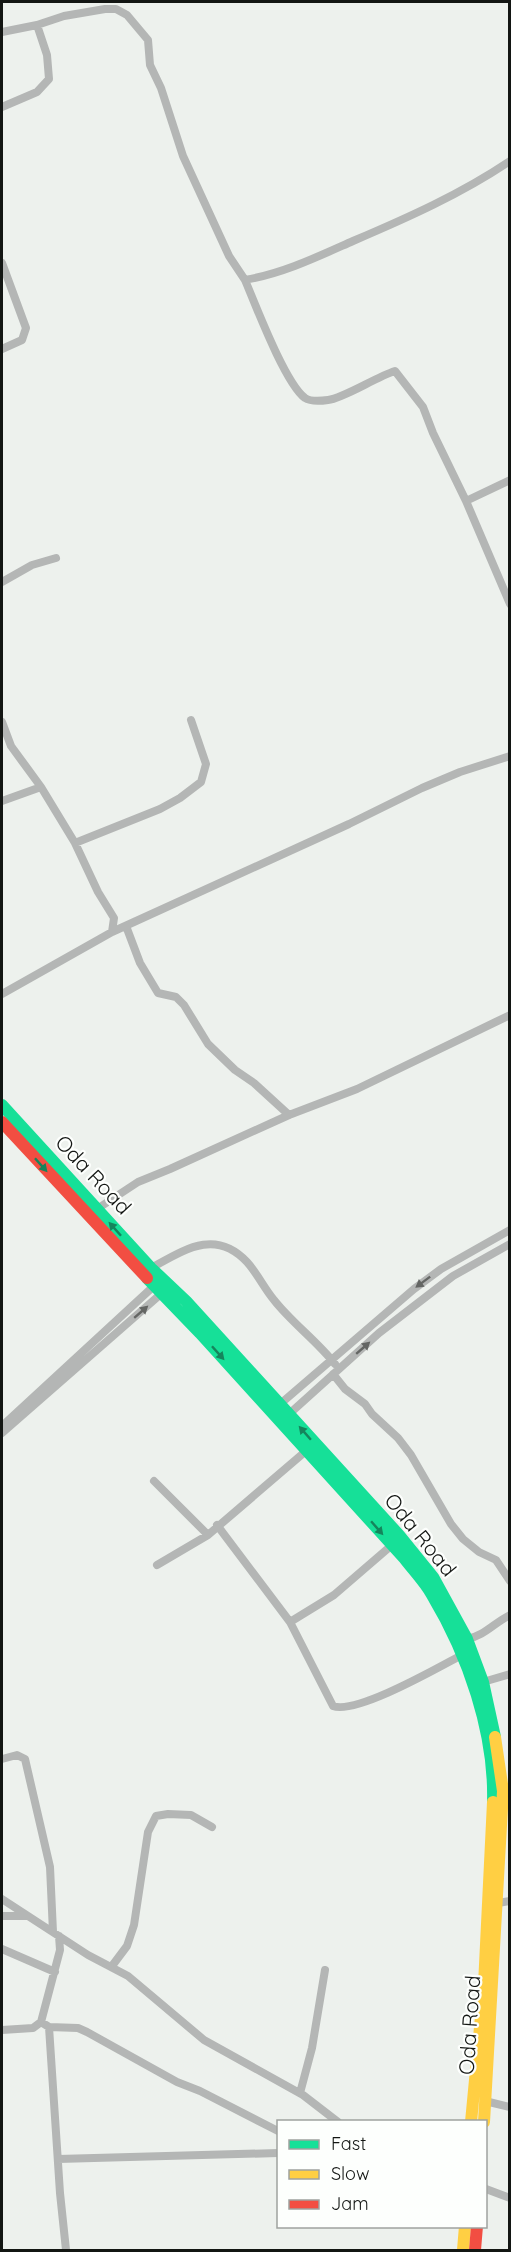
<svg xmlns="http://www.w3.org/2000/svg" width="511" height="2252" font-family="Quicksand,sans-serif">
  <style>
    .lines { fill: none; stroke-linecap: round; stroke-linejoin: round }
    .street { stroke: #b4b6b5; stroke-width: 8 }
    .fast { stroke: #16e098; stroke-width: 12 }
    .slow { stroke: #ffcf43; stroke-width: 12 }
    .jam { stroke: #f24e42; stroke-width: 12 }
    .oneway { fill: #15855c }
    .oneway2 { fill: #646664 }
    .labels { text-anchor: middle; stroke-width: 4.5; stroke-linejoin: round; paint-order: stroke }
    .street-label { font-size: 21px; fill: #131613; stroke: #fdfffd }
  </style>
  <rect width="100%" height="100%" fill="#edf1ed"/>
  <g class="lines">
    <path class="street" d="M2 32 37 25 64 16 105 9H116L127 15 148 40 150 65 161 88 183 156 229 256 245 280C284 273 317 257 353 241 407 218 461 194 510 161
      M2 107 37 92 49 79 47 55 37 25
      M2 263 26 328 22 340 2 349
      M245 280C256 306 285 383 305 398 311 402 321 401 328 400 344 398 376 377 395 371L423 407 433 433 466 501 510 604
      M466 501 510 480
      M2 582 32 565 56 558
      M2 722 11 746 41 787 75 843 98 892 114 918 112 932
      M2 801 41 787
      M75 843 160 809 180 798 201 782 206 764 191 720
      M126 926 140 963 158 993 176 997 184 1005 208 1044 235 1070 254 1083 289 1115
      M2 994 112 932 349 824 422 788 460 772 510 756
      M97 1209 138 1182 170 1169 289 1115 357 1089 510 1015
      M151 1268C184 1250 215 1228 247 1262 257 1273 264 1288 274 1300 292 1323 317 1341 335 1364
      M333 1374 345 1389 365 1404 372 1414 398 1438 411 1455 451 1524 463 1539 479 1552 496 1560 510 1581
      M279 1405 414 1289 441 1269 510 1230
      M288 1415 379 1333 453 1276 510 1244
      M2 1426 155 1285
      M2 1433 162 1293
      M154 1481 208 1535
      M217 1525 290 1622 333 1706C356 1715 439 1667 462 1655
      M157 1565 208 1535 306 1451
      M290 1622 334 1595 392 1545
      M467 1639C484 1636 494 1623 510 1615
      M483 1682 510 1674
      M2 1759 17 1755 25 1759 50 1867 53 1932
      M2 1899 88 1955 128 1976 204 2040 303 2095 338 2122
      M498 1903 510 1901
      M2 1916H27
      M2 1949 55 1972
      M112 1966 127 1946 134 1925 148 1832 156 1816 168 1814 191 1815 212 1827
      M41 2022 60 1950 59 1936
      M49 2027 60 2193 66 2250
      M2 2030 33 2028 41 2022 49 2027 78 2028 87 2032 177 2082 200 2091 278 2131
      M300 2093 312 2048 325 1970
      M485 2101 510 2107
      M58 2159 278 2153
      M486 2189 510 2198"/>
    <path class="fast" d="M2 1105 151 1268 186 1301 399 1535 433 1577 467 1639 483 1682 495 1737
      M147 1278 200 1333 404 1558C413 1570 425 1582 432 1595 468 1655 495 1732 493 1802"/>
    <path class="slow" d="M471 2122 484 1985 493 1802
      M484 2122 503 1791 495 1737
      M463 2250 465 2226"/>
    <path class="jam" d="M2 1122 147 1278
      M475 2250 477 2226"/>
  </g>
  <defs><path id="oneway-solid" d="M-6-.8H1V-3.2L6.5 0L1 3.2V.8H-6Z" transform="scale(1.5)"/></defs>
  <g class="oneway">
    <use href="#oneway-solid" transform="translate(41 1165) rotate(48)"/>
    <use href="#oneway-solid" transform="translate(115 1229) rotate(-132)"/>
    <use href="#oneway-solid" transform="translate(218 1353) rotate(48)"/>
    <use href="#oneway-solid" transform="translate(305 1433) rotate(-131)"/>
    <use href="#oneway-solid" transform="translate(377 1528) rotate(49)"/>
  </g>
  <g class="oneway2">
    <use href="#oneway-solid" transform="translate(423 1282) rotate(143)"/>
    <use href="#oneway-solid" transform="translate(141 1312) rotate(-41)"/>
    <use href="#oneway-solid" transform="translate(363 1348) rotate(-41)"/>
  </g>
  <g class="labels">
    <g class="street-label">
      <text transform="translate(93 1175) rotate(47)" y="7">Oda Road</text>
      <text transform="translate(420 1535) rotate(51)" y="7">Oda Road</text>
      <text transform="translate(470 2025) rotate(-86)" y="7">Oda Road</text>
    </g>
  </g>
  <rect width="511" height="2252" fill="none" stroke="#131613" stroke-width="6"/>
  <rect x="277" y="2120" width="210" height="108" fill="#fdfffd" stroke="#9fa29f" stroke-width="1.5"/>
  <rect x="289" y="2140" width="30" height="9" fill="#16e098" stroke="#9fa29f" stroke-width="1.5"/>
  <text x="331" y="2150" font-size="18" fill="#131613">Fast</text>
  <rect x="289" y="2170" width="30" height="9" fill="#ffcf43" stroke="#9fa29f" stroke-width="1.5"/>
  <text x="331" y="2180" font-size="18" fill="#131613">Slow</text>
  <rect x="289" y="2200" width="30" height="9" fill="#f24e42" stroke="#9fa29f" stroke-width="1.5"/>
  <text x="331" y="2210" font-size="18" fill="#131613">Jam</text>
</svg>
